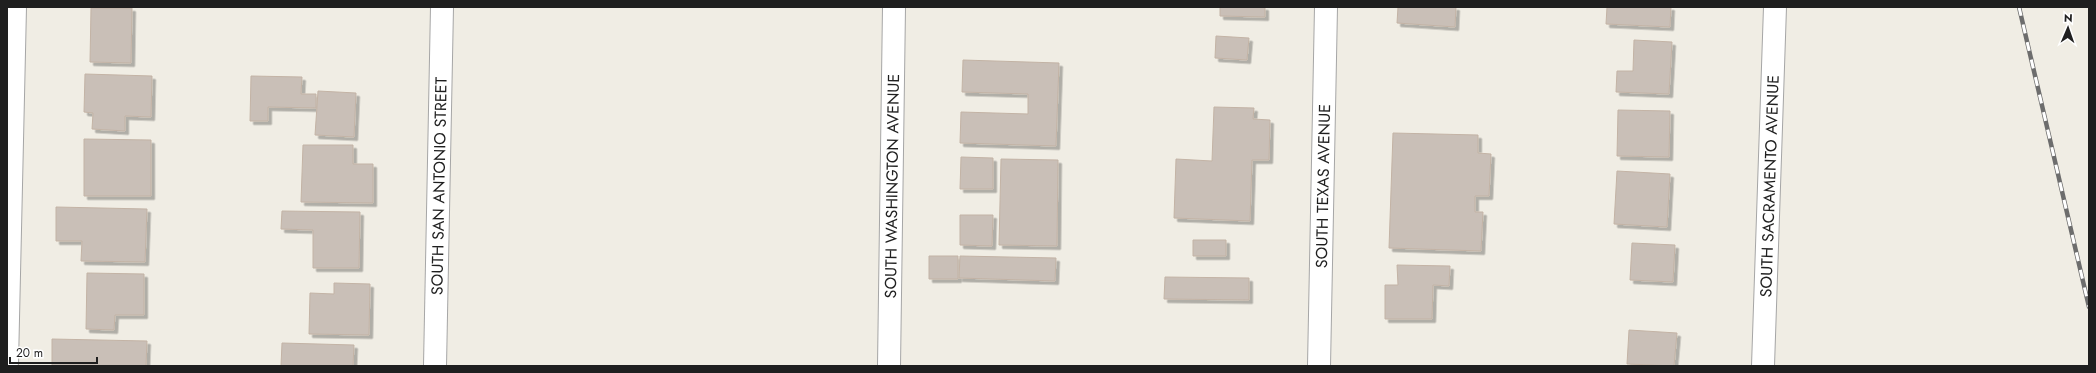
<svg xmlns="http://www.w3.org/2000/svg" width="2096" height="373" font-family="Jost,sans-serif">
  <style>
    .building { fill: #c9bfb7; stroke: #c3b3a5; filter: url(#shadow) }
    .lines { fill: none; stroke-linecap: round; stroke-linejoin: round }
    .minor-casing { stroke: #a6a6a6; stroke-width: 24 }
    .minor { stroke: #fff; stroke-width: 22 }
    .rail-casing { stroke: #6d6d6d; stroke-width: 4.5 }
    .rail { stroke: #fff; stroke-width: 3; stroke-dasharray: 9; stroke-linecap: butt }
    .labels { text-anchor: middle; stroke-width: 4; stroke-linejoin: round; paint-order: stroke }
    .street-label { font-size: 16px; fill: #1f1f1f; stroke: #fff }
  </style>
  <defs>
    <filter id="shadow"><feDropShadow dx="3.5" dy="3.5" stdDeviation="0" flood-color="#0004"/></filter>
  </defs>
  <rect width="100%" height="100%" fill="#f0ede4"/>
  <path class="building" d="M1220 7H1265V17L1220 16Z
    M1398 7H1456L1455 27 1397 23Z
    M1607 7H1671L1670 27 1606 24Z
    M91 8H132L131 63 90 62Z
    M1216 36 1249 38 1247 60 1215 58Z
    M1634 40 1672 42 1669 94 1616 92 1617 71H1633Z
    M963 60 1059 63 1056 146 960 143 961 112 1028 114V94L962 92Z
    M85 74 152 76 151 117 125 116V131L92 129 93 113 84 112Z
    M251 76 302 77 301 94H316V108L268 107V121H250Z
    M318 91 356 93 354 137 315 135Z
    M1214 107 1254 108 1253 119 1270 120 1269 160H1252L1250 221 1174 218 1176 159 1212 161Z
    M1618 110 1670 111 1669 157 1617 156Z
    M1393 133 1478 135V153L1491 154 1489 196H1475V212H1483L1481 251 1389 248Z
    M84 139 151 140V196H84Z
    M303 145H353V164H373V203L301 202Z
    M961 157 993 158V189H960Z
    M1001 159 1058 160 1057 246 999 245Z
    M1617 171 1670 174 1667 227 1614 224Z
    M56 207 147 209 145 262 81 261 82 241H56Z
    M282 211 360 212 359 268H313V230L281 229Z
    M960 215H993L992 246 960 245Z
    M1193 240H1226V256H1193Z
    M1632 243 1675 245 1673 282 1630 280Z
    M929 256H958V279H929Z
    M960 256 1056 258 1055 281 959 278Z
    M1397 265 1450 266 1449 286 1433 285 1432 319H1385V285H1398Z
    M87 273 144 274V315H115L114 330 86 329Z
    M1165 277 1249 278V300L1164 299Z
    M334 283 370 284 369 335 309 334 310 293 334 294Z
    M1629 330 1677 333 1674 366 1627 364Z
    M52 339 147 341 146 366H52Z
    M282 343 354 345 353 366H281Z"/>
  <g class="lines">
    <g class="minor-casing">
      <g id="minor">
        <path d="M7 363 15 7"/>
        <path id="s1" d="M435 366 442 7"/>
        <path id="s2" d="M889 366 894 7"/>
        <path id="s3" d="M1319 366 1326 7"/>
        <path id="s4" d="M1763 366 1775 7"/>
      </g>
    </g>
    <use href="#minor" class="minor"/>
    <g class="rail-casing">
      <path id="rail" d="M2019 7 2089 307"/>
    </g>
    <use href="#rail" class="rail"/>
  </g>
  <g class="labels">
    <g class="street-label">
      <text dy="6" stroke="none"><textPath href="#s1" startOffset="180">SOUTH SAN ANTONIO STREET</textPath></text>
      <text dy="6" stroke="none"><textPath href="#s2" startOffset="180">SOUTH WASHINGTON AVENUE</textPath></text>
      <text dy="6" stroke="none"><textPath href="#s3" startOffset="180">SOUTH TEXAS AVENUE</textPath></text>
      <text dy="6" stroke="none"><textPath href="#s4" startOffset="180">SOUTH SACRAMENTO AVENUE</textPath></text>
    </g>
  </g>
  <rect width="2096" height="373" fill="none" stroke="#1f1f1f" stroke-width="16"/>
  <g transform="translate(2068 28) rotate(2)" stroke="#ffffff" stroke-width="3" paint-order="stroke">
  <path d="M0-3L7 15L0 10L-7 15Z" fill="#1f1f1f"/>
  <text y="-6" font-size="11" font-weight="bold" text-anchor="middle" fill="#1f1f1f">N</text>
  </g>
  <path d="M10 357v6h87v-6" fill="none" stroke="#1f1f1f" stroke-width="2"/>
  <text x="16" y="357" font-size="12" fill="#1f1f1f" stroke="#ffffff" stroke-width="3" paint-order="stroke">20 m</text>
</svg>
